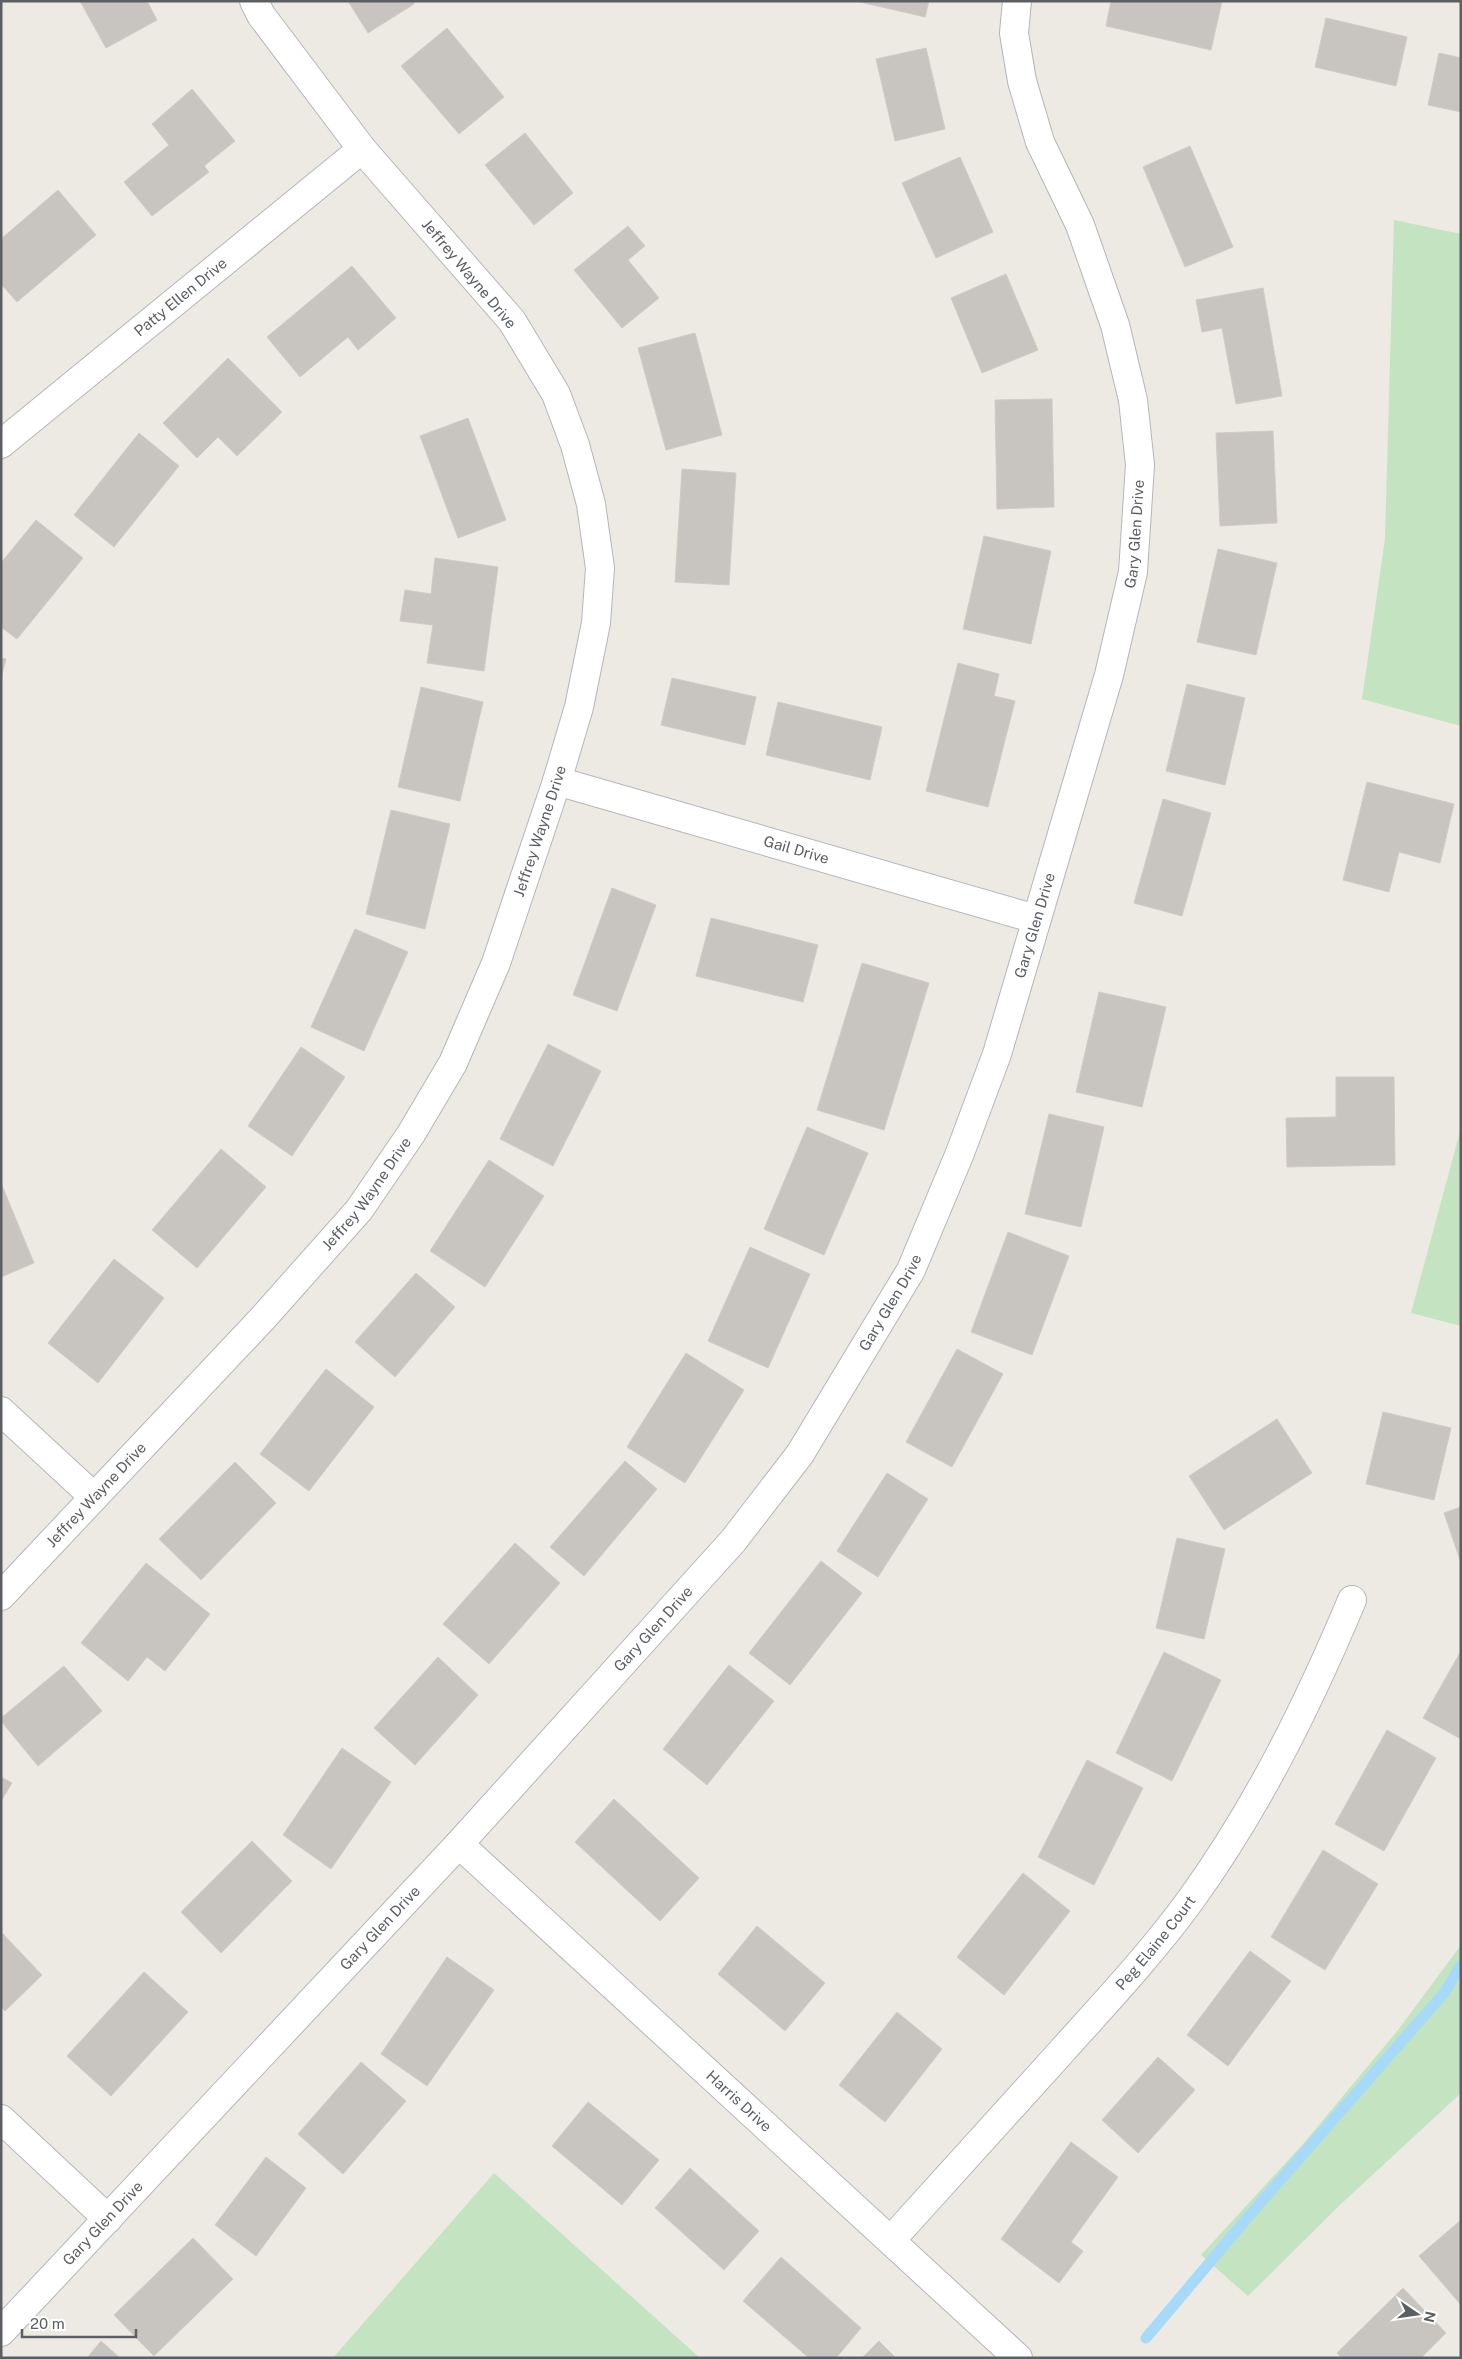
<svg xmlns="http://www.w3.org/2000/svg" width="1462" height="2359" font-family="'Public Sans',sans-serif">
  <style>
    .green { fill: #c3e3c1 }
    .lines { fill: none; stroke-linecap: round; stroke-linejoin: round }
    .stream { stroke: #a7daf8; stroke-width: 11 }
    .building { fill: #c8c5c0; stroke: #d1cbc2 }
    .minor-casing { stroke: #b3b6b9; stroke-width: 30 }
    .minor { stroke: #fff; stroke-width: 28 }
    .labels { text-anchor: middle; stroke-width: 4; stroke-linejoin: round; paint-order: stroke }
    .street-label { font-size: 15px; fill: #5b5f63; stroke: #fff }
  </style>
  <rect width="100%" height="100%" fill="#edeae3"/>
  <path class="green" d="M1394 220 1461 234V726L1362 699 1385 539Z
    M1461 1128V1326L1411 1313Z
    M1461 1945V2093L1341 2204 1248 2296 1201 2255 1303 2144 1398 2030Z
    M494 2173 700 2358H333Z"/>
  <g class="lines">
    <path class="stream" d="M1146 2338 1249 2216 1445 1992 1461 1965"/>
  </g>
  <path class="building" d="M80 1H147L157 20 106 48Z
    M348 1H413L414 4 368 33Z
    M856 1H929L925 17Z
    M1111 1H1222L1211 50 1106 26Z
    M1326 18 1407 37 1396 86 1315 67Z
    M447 28 504 97 459 134 401 66Z
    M926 48 945 129 895 141 876 59Z
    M1439 53 1461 58V112L1428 105Z
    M192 89 235 141 204 166 209 172 152 216 124 182 169 145 152 124Z
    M525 133 573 193 534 225 485 165Z
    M1190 146 1233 247 1185 267 1143 167Z
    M960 157 993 232 936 258 902 183Z
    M58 190 96 235 17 302 1 284V239Z
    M628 226 645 246 628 260 659 298 622 328 574 270Z
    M352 266 396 318 358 350 348 337 300 377 267 337Z
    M1006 274 1038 350 982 373 951 298Z
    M1263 288 1282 396 1236 404 1222 328 1202 332 1196 300Z
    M695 333 722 435 666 450 638 348Z
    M228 358 282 412 237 456 218 437 197 458 163 423Z
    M1052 399 1054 507 997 509 995 400Z
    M468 418 506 520 458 538 420 436Z
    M1273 431 1277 523 1220 526 1216 433Z
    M139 433 179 466 114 547 74 515Z
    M682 469 736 473 729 585 675 582Z
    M36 520 83 558 17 639 1 627V563Z
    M984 536 1051 551 1031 644 963 629Z
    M1218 549 1277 563 1256 655 1197 642Z
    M435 558 498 567 484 671 427 663 433 625 400 621 405 590 431 594Z
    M1 658 6 659 1 678Z
    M958 663 999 674 994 696 1015 701 988 807 926 791Z
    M672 678 756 697 745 745 661 725Z
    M1187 684 1245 698 1225 785 1166 771Z
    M421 687 483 702 460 801 398 787Z
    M778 702 882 727 870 780 766 755Z
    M1367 782 1454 804 1440 863 1399 852 1389 892 1343 880Z
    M1163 799 1211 813 1182 916 1134 903Z
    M391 810 450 824 425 929 366 914Z
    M612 888 656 905 617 1011 573 995Z
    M711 918 818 945 803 1002 696 976Z
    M355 929 408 952 364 1051 311 1027Z
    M862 963 929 983 884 1130 817 1110Z
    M1099 992 1166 1007 1142 1107 1076 1092Z
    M548 1044 601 1071 553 1166 500 1139Z
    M301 1047 345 1077 292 1156 248 1126Z
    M1336 1077H1394L1395 1165 1287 1167 1286 1118 1336 1117Z
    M1049 1114 1104 1127 1081 1227 1025 1214Z
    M807 1127 868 1153 824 1255 764 1229Z
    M221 1149 266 1187 197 1268 152 1230Z
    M489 1160 544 1196 485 1287 430 1251Z
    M1 1183 34 1263 1 1277Z
    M1008 1232 1069 1256 1032 1355 971 1332Z
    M750 1247 810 1274 768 1368 708 1341Z
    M114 1259 164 1298 98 1383 48 1343Z
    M416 1273 455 1307 395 1377 355 1342Z
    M957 1349 1003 1374 952 1467 906 1442Z
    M686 1353 744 1390 685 1483 627 1447Z
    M326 1369 374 1407 309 1491 260 1454Z
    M1383 1412 1451 1428 1434 1500 1366 1484Z
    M1277 1419 1312 1473 1224 1530 1189 1476Z
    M625 1461 657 1489 584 1576 550 1547Z
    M235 1462 276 1503 201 1580 159 1539Z
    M887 1473 928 1499 878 1577 837 1551Z
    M1461 1507V1563L1444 1513Z
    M1177 1538 1225 1549 1204 1639 1156 1628Z
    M515 1543 560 1583 489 1664 443 1624Z
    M821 1561 862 1593 790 1685 749 1653Z
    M146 1563 210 1614 165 1671 147 1657 128 1681 81 1643Z
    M1461 1651V1739L1423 1718Z
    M1164 1652 1221 1680 1172 1781 1116 1753Z
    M438 1657 478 1695 415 1765 374 1728Z
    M729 1665 774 1701 707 1785 663 1749Z
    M64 1666 102 1711 38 1766 1 1721V1718Z
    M1387 1730 1436 1758 1384 1851 1335 1824Z
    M342 1748 391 1782 331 1869 283 1835Z
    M1087 1760 1143 1788 1094 1885 1038 1857Z
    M1 1777 12 1783 1 1801Z
    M614 1799 699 1878 660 1921 575 1842Z
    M252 1841 292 1881 221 1953 181 1912Z
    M1323 1850 1378 1884 1325 1970 1271 1937Z
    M1023 1873 1070 1911 1004 1995 957 1957Z
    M757 1926 825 1983 785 2031 718 1974Z
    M1 1932 42 1975 5 2011 1 2006Z
    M1250 1951 1291 1981 1228 2066 1187 2035Z
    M447 1957 494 1990 427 2086 381 2054Z
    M144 1972 188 2012 111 2096 67 2056Z
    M897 2012 942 2049 885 2122 839 2085Z
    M1158 2057 1195 2090 1138 2153 1102 2120Z
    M361 2062 406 2101 343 2174 298 2134Z
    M588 2102 659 2160 622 2205 552 2146Z
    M1071 2142 1118 2177 1071 2242 1083 2251 1059 2283 1001 2239Z
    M266 2157 306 2188 256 2256 215 2225Z
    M690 2168 759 2231 724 2270 655 2208Z
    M1461 2220V2305L1419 2256Z
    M193 2238 233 2279 154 2356 114 2315Z
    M781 2257 861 2328 836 2358H809L743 2301Z
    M1403 2288 1446 2333 1421 2358H1342L1337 2353Z
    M101 2341 120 2358H87Z
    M879 2341 896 2358H862Z"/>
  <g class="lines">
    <g class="minor-casing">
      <g id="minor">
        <path id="s1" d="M1 444 362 149"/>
        <path id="s2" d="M557 781 1036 919"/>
        <path d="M1 1411 94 1497"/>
        <path id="s3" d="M1 1596 263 1318 359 1210 411 1134 453 1063 496 963 557 781 579 707 596 623 600 568 591 504 575 445 556 394 512 321 362 149 261 15 254 1"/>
        <path id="s4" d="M459 1844 1018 2358"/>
        <path d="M1 2119 108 2219"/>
        <path id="s5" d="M891 2240C948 2177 1005 2114 1062 2051 1107 2001 1152 1953 1192 1898 1258 1806 1308 1705 1352 1600"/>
        <path id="s6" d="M1 2332 459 1844 733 1541 800 1454 911 1270 960 1153 997 1054 1109 675 1133 572 1140 465 1133 400 1115 325 1080 225 1040 142 1022 81 1014 33 1017 1"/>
      </g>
    </g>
    <use href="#minor" class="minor"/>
  </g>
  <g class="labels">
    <g class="street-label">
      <text transform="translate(469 274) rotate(50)" y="5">Jeffrey Wayne Drive</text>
      <text dy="5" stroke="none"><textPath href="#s1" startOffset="232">Patty Ellen Drive</textPath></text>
      <text dy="5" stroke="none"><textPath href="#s6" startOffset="2174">Gary Glen Drive</textPath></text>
      <text dy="5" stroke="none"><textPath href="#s3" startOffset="949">Jeffrey Wayne Drive</textPath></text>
      <text dy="5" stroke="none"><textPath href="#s2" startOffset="249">Gail Drive</textPath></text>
      <text dy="5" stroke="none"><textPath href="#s6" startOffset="1769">Gary Glen Drive</textPath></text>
      <text dy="5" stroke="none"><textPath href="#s3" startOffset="544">Jeffrey Wayne Drive</textPath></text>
      <text dy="5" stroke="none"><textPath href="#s6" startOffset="1364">Gary Glen Drive</textPath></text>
      <text dy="5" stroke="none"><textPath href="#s3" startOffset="139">Jeffrey Wayne Drive</textPath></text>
      <text dy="5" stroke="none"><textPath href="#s6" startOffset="959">Gary Glen Drive</textPath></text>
      <text dy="5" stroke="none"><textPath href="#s6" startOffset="554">Gary Glen Drive</textPath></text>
      <text dy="5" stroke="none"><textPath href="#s5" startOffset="398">Peg Elaine Court</textPath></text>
      <text dy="5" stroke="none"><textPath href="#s4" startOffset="380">Harris Drive</textPath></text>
      <text dy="5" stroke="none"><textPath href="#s6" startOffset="149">Gary Glen Drive</textPath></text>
    </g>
  </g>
  <rect width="1462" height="2359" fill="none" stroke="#5b5f63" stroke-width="5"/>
  <g transform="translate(1417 2314) rotate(103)" stroke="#ffffff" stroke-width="4" paint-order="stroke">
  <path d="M0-4L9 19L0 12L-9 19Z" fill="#5b5f63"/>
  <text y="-8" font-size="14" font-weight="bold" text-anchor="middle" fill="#5b5f63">N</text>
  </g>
  <path d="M22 2329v8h114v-8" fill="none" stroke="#5b5f63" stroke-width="2.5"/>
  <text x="30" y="2329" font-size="15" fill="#5b5f63" stroke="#ffffff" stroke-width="4" paint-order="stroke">20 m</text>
</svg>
